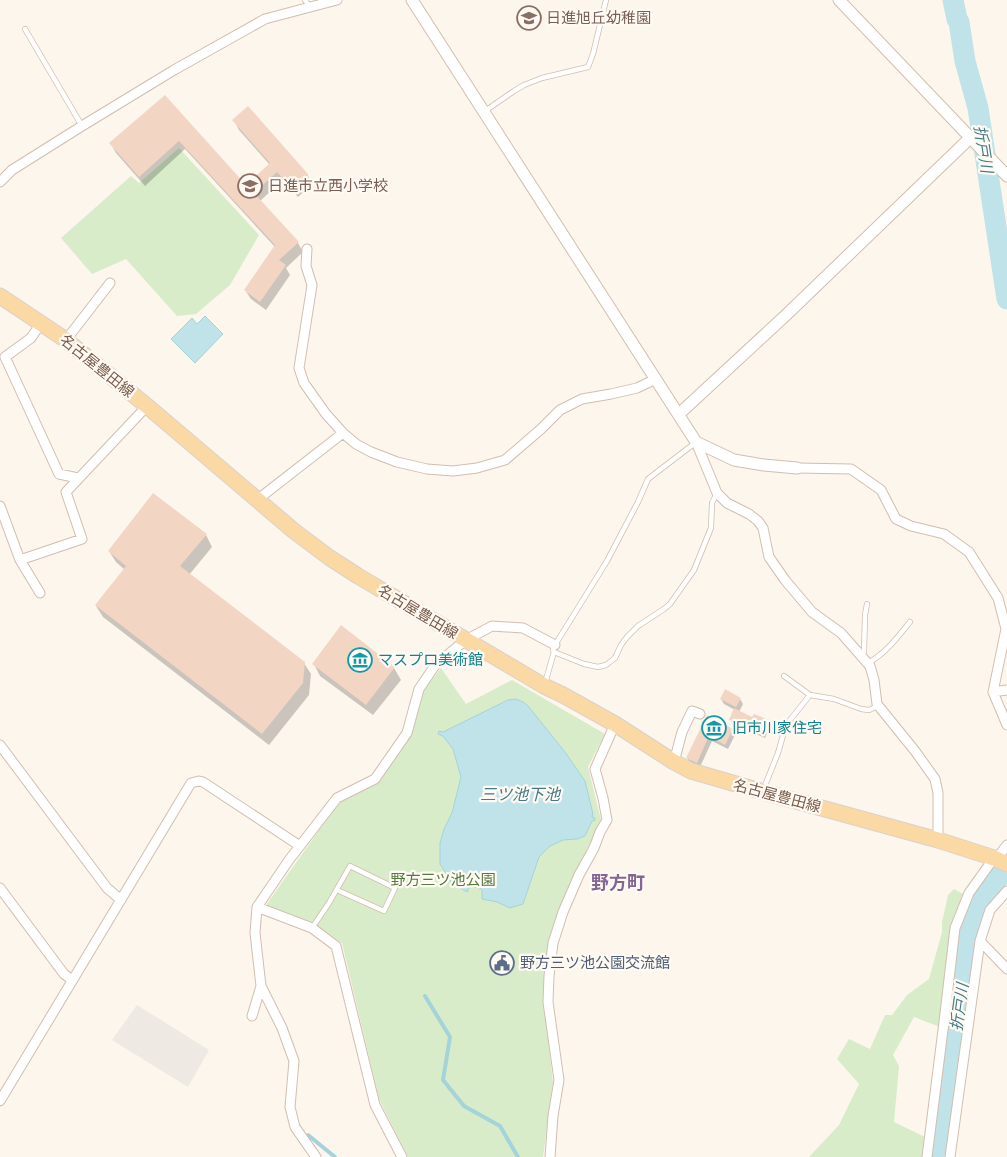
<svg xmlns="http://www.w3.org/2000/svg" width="1007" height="1157" font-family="'Titillium Web','Noto Sans JP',sans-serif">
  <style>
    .industrial { fill: #efe9e4 }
    .green { fill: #d8ecc9 }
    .water { fill: #bfe3e8; stroke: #a5d3da }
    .shadow { fill: #0003 }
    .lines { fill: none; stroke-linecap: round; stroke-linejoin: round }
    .stream { stroke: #a5d3da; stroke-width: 4 }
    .river { stroke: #bfe3e8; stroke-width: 21 }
    .building { fill: #f3d5c3 }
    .service-casing { stroke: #d1beb0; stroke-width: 6 }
    .minor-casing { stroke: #d1beb0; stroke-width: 11 }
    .tertiary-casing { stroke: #d1beb0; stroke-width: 13 }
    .primary-casing { stroke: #dad1cd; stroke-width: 17 }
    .service { stroke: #fff; stroke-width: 4.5 }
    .minor { stroke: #fff; stroke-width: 9 }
    .tertiary { stroke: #fff; stroke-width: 11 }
    .primary { stroke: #fbd9a5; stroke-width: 15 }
    .labels { text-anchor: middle; stroke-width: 4.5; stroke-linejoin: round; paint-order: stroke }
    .education-label { font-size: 15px; fill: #785e54; stroke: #fffaf3; text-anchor: start }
    .street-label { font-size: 15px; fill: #7a5c4d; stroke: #fffaf3 }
    .culture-label { font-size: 15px; fill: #0d838f; stroke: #fffaf3; text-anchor: start }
    .park-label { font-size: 15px; fill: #537a41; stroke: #fffaf3 }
    .service-label { font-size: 15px; fill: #4e5e75; stroke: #fffaf3; text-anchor: start }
    .water-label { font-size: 16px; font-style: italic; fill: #437c86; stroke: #fffaf3 }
    .quarter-label { font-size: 18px; font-weight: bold; fill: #846695; stroke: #fffaf3 }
  </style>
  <rect width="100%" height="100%" fill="#fdf6ec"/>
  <path class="industrial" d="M137 1005 209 1050 188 1087 112 1040Z"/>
  <path class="green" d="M179 148 259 235 230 285 196 314 177 316 126 259 92 274 61 238 131 176 139 183Z
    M441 668 466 704 512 680 605 734 588 767 601 820 558 911 549 942 544 1005 553 1082 543 1157H408L379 1099 342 943 312 922 266 905 339 802 378 781 410 735 423 691Z
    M954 889 963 894 953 925 940 1027 914 1017 893 1055 899 1066 894 1122 925 1137 923 1157H809L839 1125 859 1084 837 1059 849 1039 870 1049 885 1015H892L907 995 929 979 942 932V922L948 895Z"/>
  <path class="water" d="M205 316 223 334 195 363 171 339 192 318 197 324Z
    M516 699 523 702 528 706 565 752 585 781 593 814 592 817 595 818V820L592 821 585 836 577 839 563 840 550 846 539 857 523 904 510 908 497 902 482 899V889L470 886 467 892 451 882 440 864V843L444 829 452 813 461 777 453 749 443 736 438 734 439 731 443 732 508 700Z"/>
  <path class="shadow" d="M165 97 246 187 270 165 239 130 234 120 307 174 312 184 298 197 283 180 260 201 298 243 303 252 286 268 290 275 266 310 251 299 245 290 275 247 185 149 145 186 116 153 111 144Z
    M206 535 212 547 189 575 304 663 311 674 309 695 269 745 103 617 96 606 125 570 116 562 109 551Z
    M342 627 394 668 401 680 373 715 320 676 314 664Z
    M721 699H740L743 704 739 712 753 719 768 721 770 726 765 738 733 724 730 719 735 710 724 704Z
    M707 717 732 730 735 735 728 749 712 741 700 767 690 763 687 758Z"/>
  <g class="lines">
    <path class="stream" d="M425 996 450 1037 443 1080 464 1106 500 1126 518 1157
      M308 1135 335 1157"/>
    <path class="river" d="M953 0 957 19 959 22 965 61 978 108 1007 299
      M938 1157 950 1059 970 927 978 901 1007 868"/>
  </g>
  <path class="building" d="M165 95 246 185 270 163 232 120 248 106 308 174 292 189 277 172 254 193 299 242 279 260 286 265 260 302 244 290 275 245 179 141 139 177 109 143Z
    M153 493 207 534 180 566 305 662 303 683 262 734 95 605 126 566 108 551Z
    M341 625 395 667 366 705 312 664Z
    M725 689 741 698 736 707 720 699Z
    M734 708 752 717 754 714 769 720 763 734 729 720Z
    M707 715 733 729 725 745 709 736 697 763 686 758Z"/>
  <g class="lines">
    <g class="service-casing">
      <path id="service" d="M305 0 310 7
        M25 29 82 126
        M485 111 514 91 524 85 542 78 588 67 593 54 606 0
        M554 652 584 664 598 667 606 665 615 658 621 645 627 637 638 626 664 609 670 604 694 570 711 528 712 503 717 493
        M862 656 864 652 865 615 867 604
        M868 663C885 654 898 637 910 622
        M784 676 810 695 834 699 861 709 869 710 878 706
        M545 683 554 652 553 650 555 645 607 561 638 502 648 479 695 443
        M764 788 778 753 786 725 810 695
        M312 928 329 903 350 866 395 888 384 911 337 890"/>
    </g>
    <g class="minor-casing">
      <path id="minor" d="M0 182 12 170 82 126 174 70 265 19 337 0
        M307 249 306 266 312 285 299 368 304 383 326 414 343 433 356 444 371 452 397 462 427 469 453 471 477 468 505 460 541 429 560 410 582 399 611 394 637 388 656 379
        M41 323 31 338 5 357 59 474 78 478
        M66 340 110 283
        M696 442 717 493 727 503 749 514 758 521 763 528 769 557 785 580 812 612 841 633 870 666 874 680 877 704 915 751 935 779 938 793V840
        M797 468 851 469 881 490 896 519 911 526 944 534 969 552 998 598 1006 629 993 692 1007 725
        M257 500 343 433
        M0 506 20 560 82 539 66 492 147 406
        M20 560 40 593
        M993 692 1007 690
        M0 745 107 888 121 900
        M674 762 682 732 692 711 700 714
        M0 888 64 974 72 980
        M257 907 312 928 336 946 375 1105 402 1157
        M980 941 1007 969
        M261 986 282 1028 294 1061 290 1107 295 1127 316 1157
        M252 1016 261 986 255 933 257 907 289 860 337 798 375 779 407 733 419 689 436 664 466 640 492 626 523 628 555 645
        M0 1101 191 783 199 781 203 782 300 846
        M550 1157 553 1116 559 1080 548 1002 549 976 553 943 563 912 579 875 594 848 600 832 607 820 603 798 595 769 615 724
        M927 1157 944 1022 955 928 969 893 994 858 1001 853 1007 845
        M950 1157 980 941 990 910 1007 891"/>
    </g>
    <g class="tertiary-casing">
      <path id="tertiary" d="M412 0 696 442 734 460 764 465 797 468
        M839 0 1007 176
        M679 414 785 316 970 138"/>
    </g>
    <g class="primary-casing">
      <path id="primary" d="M0 296 66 340 147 406 294 531 330 558 358 576 544 686 563 695 615 724 674 762 691 771 767 793 938 840 994 858 1007 864"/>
    </g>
    <use href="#service" class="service"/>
    <use href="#minor" class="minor"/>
    <use href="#tertiary" class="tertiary"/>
    <use href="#primary" class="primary"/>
  </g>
  <defs>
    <g id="school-ring" transform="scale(1.25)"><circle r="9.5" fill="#fffaf3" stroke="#8d6e63" stroke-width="1.5"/><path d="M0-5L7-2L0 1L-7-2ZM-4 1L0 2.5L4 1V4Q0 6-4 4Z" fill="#8d6e63"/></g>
    <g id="museum-ring" transform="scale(1.25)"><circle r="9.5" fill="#fffaf3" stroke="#0f9aa8" stroke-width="1.5"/><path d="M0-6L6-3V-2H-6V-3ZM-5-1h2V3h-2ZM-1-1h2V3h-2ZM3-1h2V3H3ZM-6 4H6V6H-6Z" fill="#0f9aa8"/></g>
    <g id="civic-ring" transform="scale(1.25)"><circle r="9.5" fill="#fffaf3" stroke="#5c6f8a" stroke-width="1.5"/><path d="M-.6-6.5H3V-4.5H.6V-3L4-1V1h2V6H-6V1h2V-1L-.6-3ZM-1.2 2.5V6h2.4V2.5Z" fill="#5c6f8a"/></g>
  </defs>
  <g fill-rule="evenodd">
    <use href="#school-ring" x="529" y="18"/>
    <use href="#school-ring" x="250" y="186"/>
    <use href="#museum-ring" x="360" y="660"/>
    <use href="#museum-ring" x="714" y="728"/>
    <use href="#civic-ring" x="502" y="963"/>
  </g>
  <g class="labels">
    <g class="education-label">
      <text x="546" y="23">日進旭丘幼稚園</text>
      <text x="268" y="191">日進市立西小学校</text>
    </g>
    <g class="street-label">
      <text transform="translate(97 366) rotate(39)" y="5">名古屋豊田線</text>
      <text transform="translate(418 612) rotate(31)" y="5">名古屋豊田線</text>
      <text transform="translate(777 796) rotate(15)" y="5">名古屋豊田線</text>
    </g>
    <g class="culture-label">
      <text x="378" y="665">マスプロ美術館</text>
      <text x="732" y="733">旧市川家住宅</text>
    </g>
    <g class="park-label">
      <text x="443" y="885">野方三ツ池公園</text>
    </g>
    <g class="service-label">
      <text x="520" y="968">野方三ツ池公園交流館</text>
    </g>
    <g class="water-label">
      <text transform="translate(984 149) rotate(81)" y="6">折戸川</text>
      <text x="520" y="800">三ツ池下池</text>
      <text transform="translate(959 1007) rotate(-82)" y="6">折戸川</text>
    </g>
    <g class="quarter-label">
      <text x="618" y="889">野方町</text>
    </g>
  </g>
</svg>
